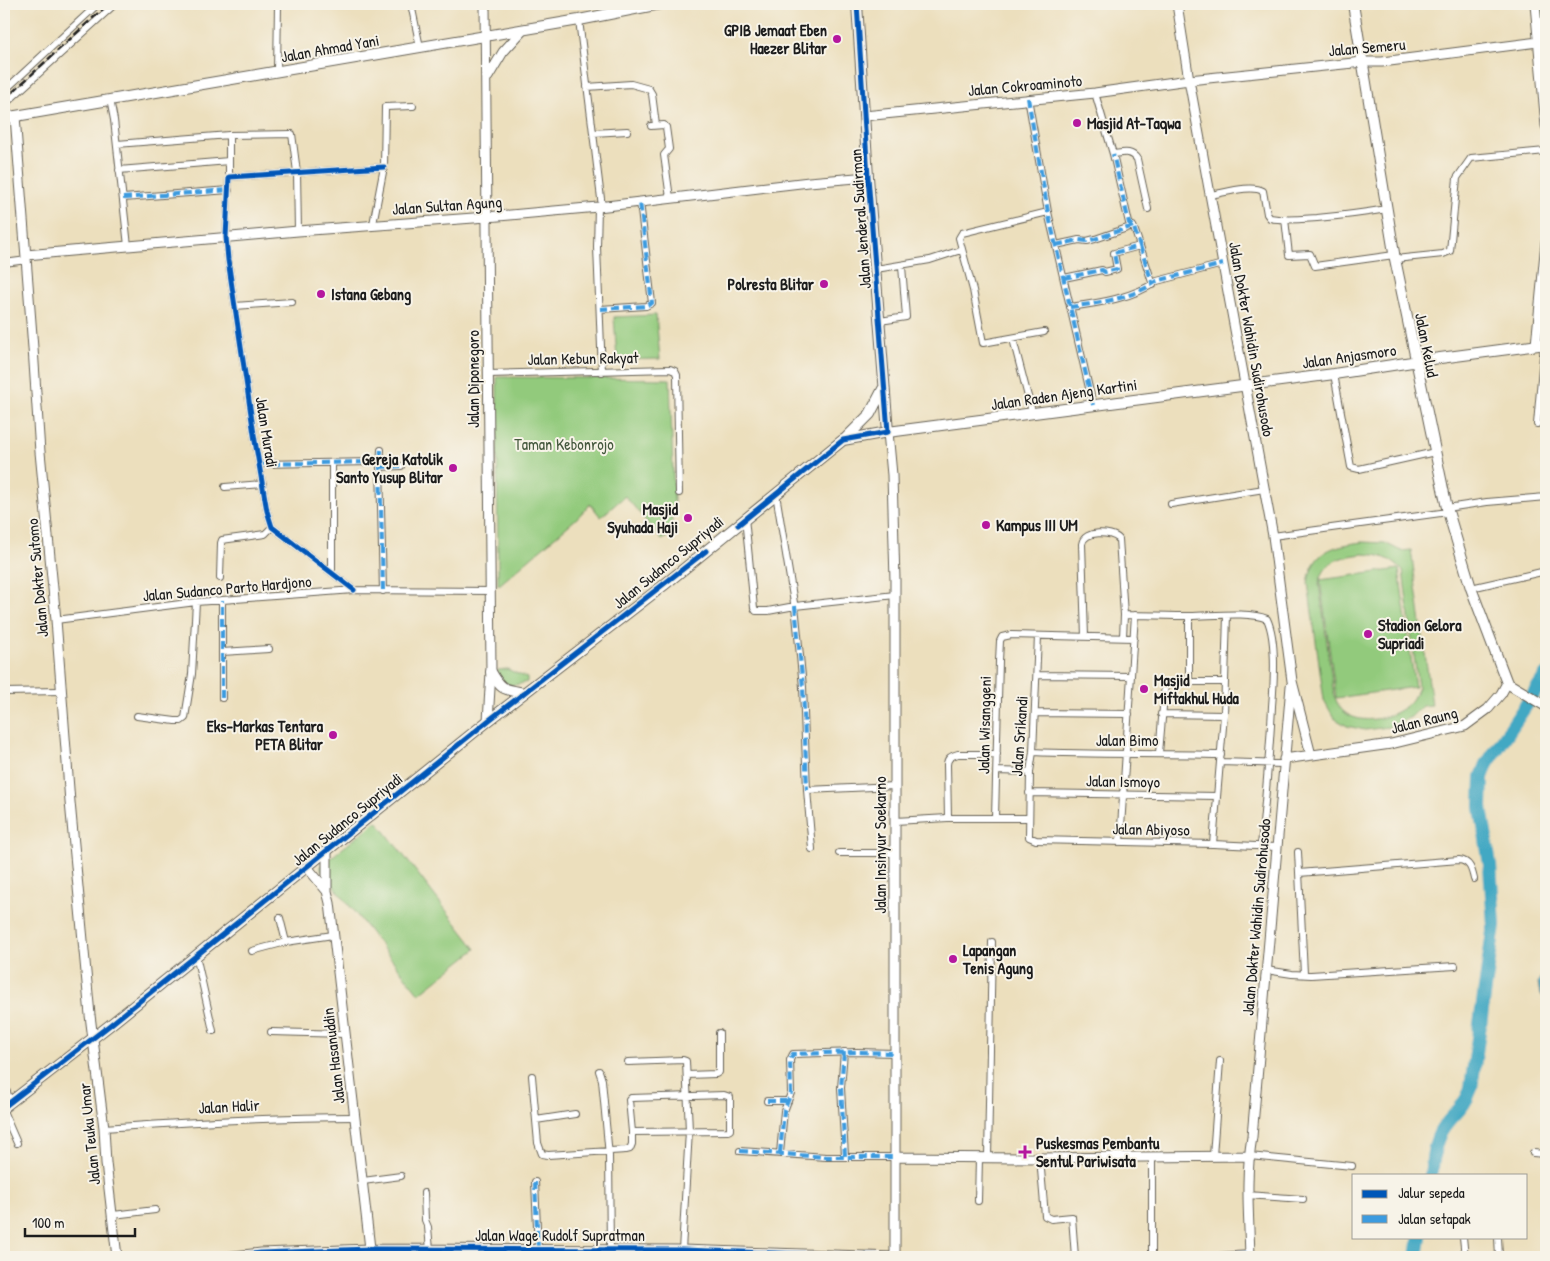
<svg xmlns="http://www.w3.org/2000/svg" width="1550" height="1261" font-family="'Patrick Hand',sans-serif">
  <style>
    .green { fill: #92ca7c; stroke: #57734c; fill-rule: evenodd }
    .water { fill: #43a8c3; stroke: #306270 }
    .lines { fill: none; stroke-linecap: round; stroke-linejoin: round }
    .river { stroke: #43a8c3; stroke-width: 14 }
    .street-casing { stroke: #656054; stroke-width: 8 }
    .secondary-casing { stroke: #656054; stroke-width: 11 }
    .primary-casing { stroke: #656054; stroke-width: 12 }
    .street { stroke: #fff; stroke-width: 6 }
    .secondary { stroke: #fff; stroke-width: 9 }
    .primary { stroke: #fff; stroke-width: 10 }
    .rail { stroke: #1c1c1c; stroke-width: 2.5; stroke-dasharray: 8 4; stroke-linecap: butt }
    .quiet { stroke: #3c9bdf; stroke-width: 4; stroke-dasharray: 8 4; stroke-linecap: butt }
    .cycleway-casing { stroke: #f7f3e8; stroke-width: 8 }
    .cycleway { stroke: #0057b8; stroke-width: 5 }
    .poi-dot { fill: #b5179e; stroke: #f7f3e8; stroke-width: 2 }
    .labels { text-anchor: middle; stroke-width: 4; stroke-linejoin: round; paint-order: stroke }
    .poi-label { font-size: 16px; font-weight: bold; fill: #1c1c1c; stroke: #f7f3e8; text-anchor: start }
    .street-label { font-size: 16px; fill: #1c1c1c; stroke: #f7f3e8 }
    .park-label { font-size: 16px; fill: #45593e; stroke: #f7f3e8 }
  </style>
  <rect width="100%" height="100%" fill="#f7f3e8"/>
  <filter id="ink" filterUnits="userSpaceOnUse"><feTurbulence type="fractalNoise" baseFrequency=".02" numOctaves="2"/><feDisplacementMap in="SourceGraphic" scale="10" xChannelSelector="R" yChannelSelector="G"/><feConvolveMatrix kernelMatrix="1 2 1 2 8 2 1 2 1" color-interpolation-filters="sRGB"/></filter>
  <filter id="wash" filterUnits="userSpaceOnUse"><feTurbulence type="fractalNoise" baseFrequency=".0096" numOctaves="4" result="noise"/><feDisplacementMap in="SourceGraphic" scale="20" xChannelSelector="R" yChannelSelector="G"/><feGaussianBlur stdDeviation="1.12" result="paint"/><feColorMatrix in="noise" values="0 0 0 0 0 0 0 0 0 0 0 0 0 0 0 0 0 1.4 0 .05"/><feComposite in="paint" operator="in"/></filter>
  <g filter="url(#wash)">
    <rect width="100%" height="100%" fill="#ecdfbd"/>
    <path class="green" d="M1539 4H1546V48H1544Z
      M656 315 660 359 617 360 614 317Z
      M497 377 670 379 674 502 670 535 662 540 625 496 601 517 590 504 577 518 498 586Z
      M1362 542 1385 543 1401 551 1411 550 1432 705 1422 706 1411 717 1388 727 1365 730 1347 726 1334 718 1324 700 1308 583C1313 550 1333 546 1362 542ZM1363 554C1382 555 1390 558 1403 571L1418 687C1416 691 1414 698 1411 701 1396 718 1360 728 1342 710 1339 707 1336 700 1334 696L1319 583C1326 559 1341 557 1363 554Z
      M1399 569 1415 687 1336 698 1320 580Z
      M507 669 527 678V682C515 686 494 689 498 670Z
      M377 821 476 949 419 994 319 867Z"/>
    <path class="water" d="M1546 976V998H1545L1540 994 1538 982 1541 977Z"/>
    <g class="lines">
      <path class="river" d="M1431 1175C1433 1160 1434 1142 1442 1130 1453 1113 1464 1110 1471 1088L1494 925 1490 865 1481 807 1482 777 1487 764 1546 675
        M1417 1257 1420 1237"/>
    </g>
  </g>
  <g filter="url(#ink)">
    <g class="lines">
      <g class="street-casing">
        <path id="street" d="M411 4 420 47
          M579 20 593 133 627 131
          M277 72 278 4
          M587 87 631 84 649 89 652 94 656 125
          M4 91 98 4
          M1028 98 1048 212 1093 405
          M110 99 114 120 128 246
          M4 105 115 4
          M651 126 664 125 666 127 669 149 664 155 670 198
          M593 133 602 207
          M117 144 229 135
          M1113 154C1123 153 1131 150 1137 159L1148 209
          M119 170 229 161
          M229 177V135L292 134 297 172 298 231
          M1210 195C1224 193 1251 184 1263 191L1267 214 1270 218C1285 221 1301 219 1317 218 1340 216 1363 213 1387 209
          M123 198 229 190
          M598 207 597 247 602 372
          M1285 219 1289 255 1310 254 1315 266 1394 255
          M373 224 384 167 385 107 413 106
          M1056 245 1079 240 1087 241 1095 239 1133 226
          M1140 246 1153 285
          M1395 259 1443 254 1450 251 1457 178 1471 158 1546 151
          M4 263 27 260
          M876 269 930 260 961 250
          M1064 278 1102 270 1105 272 1117 269 1114 253 1140 246 1134 228 1129 223 1113 154 1095 93
          M235 306 292 302
          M1070 307C1099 303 1134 298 1157 281L1223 264
          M600 309 646 306 652 303 640 202
          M880 321 906 317 902 266
          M1044 332 983 343 973 290 959 238 962 233 1048 212
          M1013 339 1032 412
          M488 374 670 369 675 371 677 375 679 493
          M1334 374 1351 467 1359 469 1435 452
          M1537 424 1544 344
          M381 450 380 465 383 591
          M332 463V573
          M260 464 373 462H378L380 465
          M380 467 401 466
          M225 487 263 484
          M776 494 796 615 803 687 807 790 812 849
          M1171 504 1264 489
          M1447 508 1487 502 1546 497
          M745 518 754 608 756 611H768L795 606 895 595
          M1273 536 1448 512
          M220 578 221 543 222 540 265 534 272 527
          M1471 588 1546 571
          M354 590 272 527 267 511 255 441 228 260 226 237 229 177 384 167
          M1124 615C1146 615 1168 616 1190 616 1211 616 1249 611 1267 619 1277 640 1274 682 1272 706 1270 753 1265 800 1261 846
          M56 620 196 602 354 590 491 591
          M1038 636 1033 752 1030 772 1029 837 1036 840 1213 844 1277 847
          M1085 637 1082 544C1084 530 1111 531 1119 539L1124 615 1123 637
          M222 652 269 649
          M1037 675 1131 676
          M1189 682V616
          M4 692 61 691
          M222 698V601
          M1035 713 1129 714
          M1161 714 1224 715
          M137 716 175 721H181L185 718 192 674 196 602
          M1033 752C1096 755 1158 753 1221 755
          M1159 753 1165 684 1172 682H1225
          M1220 762 1284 764
          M997 771 1030 772
          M807 790 895 786
          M1029 793 1217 796
          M948 818 947 765C947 758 951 756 958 754H997
          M995 818 999 661 1000 641 1002 637 1011 635 1134 638
          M895 821 948 818H1028
          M1120 842 1135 615
          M1213 844 1224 715 1227 615
          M1298 852 1304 974
          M839 853H895
          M1299 873 1459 860C1470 861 1472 870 1474 879
          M280 918 286 942
          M252 951 286 942 333 935
          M196 955 213 1031
          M1266 970 1292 974 1311 975 1455 966
          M271 1032 345 1034
          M844 1052 841 1088 845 1156
          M628 1062 683 1060 686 1061 689 1131 682 1250
          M599 1071 602 1080 609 1156 610 1250
          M687 1075 716 1074 719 1072V1033
          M532 1076 538 1143 542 1154 548 1155 626 1150 630 1149 632 1144V1132L728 1131 730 1130V1097L724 1095 631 1098 629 1100 632 1132
          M4 1083 10 1102
          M767 1101H788
          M4 1113 17 1143
          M536 1120 575 1114
          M104 1128C188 1122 271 1117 355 1117
          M740 1151 826 1157H895
          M780 1153 784 1111 791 1093 790 1060 793 1054 857 1052 895 1053
          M1533 1153 1546 1154
          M1213 1156 1220 1061
          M1249 1156 1352 1166
          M1152 1157V1257
          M988 1158 992 942
          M1040 1158 1045 1216 1051 1219 1072 1217 1075 1257
          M363 1181 401 1176
          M535 1182 538 1250
          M424 1193 425 1220 428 1227 430 1250
          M1247 1195 1303 1199
          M978 1201 979 1158
          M113 1215 155 1210
          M1463 1237 1465 1257
          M1498 1237 1499 1257
          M1203 1257 1250 1254"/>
      </g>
      <g class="secondary-casing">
        <path id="secondary" d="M485 4 491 672 488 721
          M1177 4 1189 80 1273 536 1292 681 1311 755
          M1535 4 1546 126
          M488 77 503 52 523 30
          M15 116 33 348 40 452 56 620 70 802 90 1015 104 1128 106 1163 117 1257
          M864 116 1095 93 1189 80 1363 62H1382L1546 41
          M26 255 298 231 487 217 598 207 809 182 868 177
          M1536 345 1546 242
          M888 432 892 475 895 580V1257
          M1284 759 1391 744 1465 726 1488 709 1501 694 1507 683
          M327 851V891
          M307 867 327 891 330 903 371 1257
          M895 1157 1040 1158 1249 1156
          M225 1257 261 1253 370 1249 682 1250 895 1257
          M1250 1257C1249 1217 1245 1177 1252 1137L1291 686"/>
      </g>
      <g class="primary-casing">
        <path id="primary" d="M857 4 868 177 888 432
          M1353 4 1395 259 1447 508 1471 588 1507 683 1546 706
          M4 118 579 20 660 4
          M844 440 870 414 883 389
          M491 672C502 691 504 689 524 693
          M4 1107 110 1025 488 721 664 585 833 448 843 440 888 432 1334 374 1425 360 1546 344"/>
      </g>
      <use href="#street" class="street"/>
      <use href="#secondary" class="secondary"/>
      <use href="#primary" class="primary"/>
      <path class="rail" d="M4 100 108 4"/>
      <path class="quiet" d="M1028 98 1048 212 1093 405
        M123 198 229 190
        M1056 245 1079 240 1087 241 1095 239 1133 226
        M1140 246 1153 285
        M1064 278 1102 270 1105 272 1117 269 1114 253 1140 246 1134 228 1129 223 1113 154
        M1070 307C1099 303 1134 298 1157 281L1223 264
        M600 309 646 306 652 303 640 202
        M381 450 380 465 383 591
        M260 464 373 462H378L380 465
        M380 467 401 466
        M795 606 803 687 807 790
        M222 698V601
        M844 1052 841 1088 845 1156
        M767 1101H788
        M740 1151 826 1157H895
        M780 1153 784 1111 791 1093 790 1060 793 1054 857 1052 895 1053
        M535 1182 538 1250
        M1203 1257 1250 1254"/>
      <g class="cycleway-casing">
        <path id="cycleway" d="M738 525 843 440 888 432 868 177 857 4
          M354 590 272 527 267 511 255 441 228 260 226 237 229 177 384 167
          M4 1107 110 1025 488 721 706 551
          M225 1257 261 1253 370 1249 682 1250 895 1257"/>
      </g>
      <use href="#cycleway" class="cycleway"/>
    </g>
  </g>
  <g class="poi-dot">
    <circle cx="837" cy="39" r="5"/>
    <circle cx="1077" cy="123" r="5"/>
    <circle cx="824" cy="284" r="5"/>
    <circle cx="321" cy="294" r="5"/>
    <circle cx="453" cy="468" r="5"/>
    <circle cx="688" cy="518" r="5"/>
    <circle cx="986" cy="525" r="5"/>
    <circle cx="1368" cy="634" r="5"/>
    <circle cx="1144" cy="689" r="5"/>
    <circle cx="333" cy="735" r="5"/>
    <circle cx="953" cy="959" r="5"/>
    <path d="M1022.5 1144.5h5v5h5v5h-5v5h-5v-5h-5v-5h5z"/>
  </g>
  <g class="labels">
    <g class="poi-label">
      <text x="827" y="36" text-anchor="end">GPIB Jemaat Eben<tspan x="827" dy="18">Haezer Blitar</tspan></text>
      <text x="1087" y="129">Masjid At-Taqwa</text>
      <text x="814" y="290" text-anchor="end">Polresta Blitar</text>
      <text x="331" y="300">Istana Gebang</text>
      <text x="443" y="465" text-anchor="end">Gereja Katolik<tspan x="443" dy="18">Santo Yusup Blitar</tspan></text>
      <text x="678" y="515" text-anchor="end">Masjid<tspan x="678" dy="18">Syuhada Haji</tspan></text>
      <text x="996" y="531">Kampus III UM</text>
      <text x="1378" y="631">Stadion Gelora<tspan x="1378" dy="18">Supriadi</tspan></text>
      <text x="1154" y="686">Masjid<tspan x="1154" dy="18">Miftakhul Huda</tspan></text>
      <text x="323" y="732" text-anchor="end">Eks-Markas Tentara<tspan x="323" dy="18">PETA Blitar</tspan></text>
      <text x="963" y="956">Lapangan<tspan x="963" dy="18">Tenis Agung</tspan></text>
      <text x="1036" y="1149">Puskesmas Pembantu<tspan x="1036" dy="18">Sentul Pariwisata</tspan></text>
    </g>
    <g class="street-label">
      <text transform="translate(1367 47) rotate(-5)" y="6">Jalan Semeru</text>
      <text transform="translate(330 48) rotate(-10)" y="6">Jalan Ahmad Yani</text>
      <text transform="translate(1025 85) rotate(-5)" y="6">Jalan Cokroaminoto</text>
      <text transform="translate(447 205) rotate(-4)" y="6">Jalan Sultan Agung</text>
      <text transform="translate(860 219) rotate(-94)" y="6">Jalan Jenderal Sudirman</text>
      <text transform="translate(1252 339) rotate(80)" y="6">Jalan Dokter Wahidin Sudirohusodo</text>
      <text transform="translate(1427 345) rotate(79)" y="6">Jalan Kelud</text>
      <text transform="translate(1349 356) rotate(-8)" y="6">Jalan Anjasmoro</text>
      <text transform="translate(583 358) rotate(-1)" y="6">Jalan Kebun Rakyat</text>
      <text transform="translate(473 379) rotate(-90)" y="6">Jalan Diponegoro</text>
      <text transform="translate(1064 394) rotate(-8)" y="6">Jalan Raden Ajeng Kartini</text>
      <text transform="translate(267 432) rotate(81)" y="6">Jalan Muradi</text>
      <text transform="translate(668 562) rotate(-39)" y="6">Jalan Sudanco Supriyadi</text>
      <text transform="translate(37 578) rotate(-95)" y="6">Jalan Dokter Sutomo</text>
      <text transform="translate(227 588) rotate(-5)" y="6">Jalan Sudanco Parto Hardjono</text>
      <text transform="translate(1424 720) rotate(-14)" y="6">Jalan Raung</text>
      <text transform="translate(984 725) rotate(-89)" y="6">Jalan Wisanggeni</text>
      <text transform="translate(1019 736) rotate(-86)" y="6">Jalan Srikandi</text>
      <text x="1127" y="746">Jalan Bimo</text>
      <text transform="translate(1123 781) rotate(1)" y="6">Jalan Ismoyo</text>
      <text transform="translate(347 819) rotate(-39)" y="6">Jalan Sudanco Supriyadi</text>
      <text transform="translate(1151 829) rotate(1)" y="6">Jalan Abiyoso</text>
      <text transform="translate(880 845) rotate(-90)" y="6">Jalan Insinyur Soekarno</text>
      <text transform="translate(1256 917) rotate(-85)" y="6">Jalan Dokter Wahidin Sudirohusodo</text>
      <text transform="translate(333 1056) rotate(-97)" y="6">Jalan Hasanuddin</text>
      <text transform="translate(229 1106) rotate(-3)" y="6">Jalan Halir</text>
      <text transform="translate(89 1134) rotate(-96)" y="6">Jalan Teuku Umar</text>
      <text x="560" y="1241">Jalan Wage Rudolf Supratman</text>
    </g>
    <g class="park-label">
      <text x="564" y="450">Taman Kebonrojo</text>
    </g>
  </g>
  <rect width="1550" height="1261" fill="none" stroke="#f7f3e8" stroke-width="20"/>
  <rect x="1352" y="1174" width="175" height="65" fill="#f7f3e8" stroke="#9f9d96"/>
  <rect x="1362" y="1190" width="25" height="8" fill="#0057b8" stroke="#9f9d96"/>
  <text x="1398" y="1198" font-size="15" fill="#1c1c1c">Jalur sepeda</text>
  <rect x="1362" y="1215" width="25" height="8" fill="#3c9bdf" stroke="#9f9d96"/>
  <text x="1398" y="1224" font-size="15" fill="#1c1c1c">Jalan setapak</text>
  <path d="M25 1228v8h110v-8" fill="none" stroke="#1c1c1c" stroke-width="2.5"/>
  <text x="32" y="1228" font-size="15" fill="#1c1c1c" stroke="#f7f3e8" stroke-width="4" paint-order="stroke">100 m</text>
</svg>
